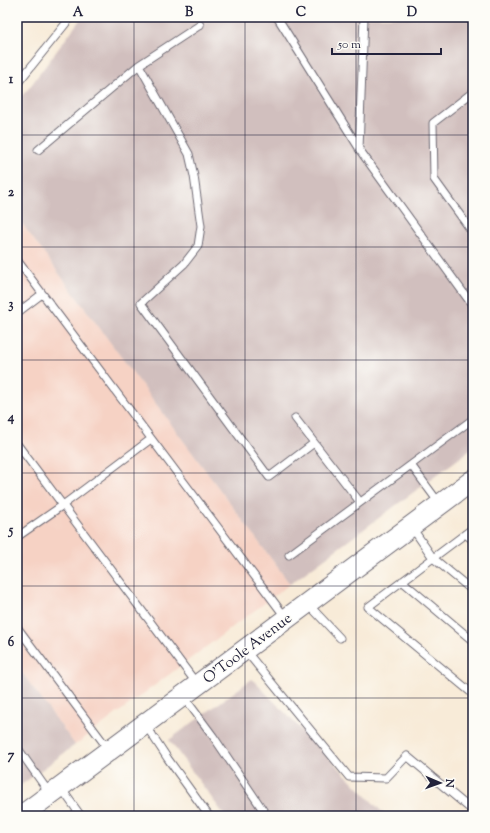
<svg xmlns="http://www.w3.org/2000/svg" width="490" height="833" font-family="'Sorts Mill Goudy',serif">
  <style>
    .built { fill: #f6d2c4 }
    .industrial { fill: #d1bfbe }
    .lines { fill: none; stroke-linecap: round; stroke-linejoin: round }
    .lane-casing { stroke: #6d6872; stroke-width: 9 }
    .secondary-casing { stroke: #6d6872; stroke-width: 22 }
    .lane { stroke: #fff; stroke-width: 7 }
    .secondary { stroke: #fff; stroke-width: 20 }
    .grid { fill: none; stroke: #22223b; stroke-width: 1; stroke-opacity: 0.55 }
    .labels { text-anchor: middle; stroke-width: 3; stroke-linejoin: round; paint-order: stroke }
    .street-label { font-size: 15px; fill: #22223b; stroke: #fdfcf7 }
    .neatline { fill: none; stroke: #22223b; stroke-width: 1.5 }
    .grid-label { font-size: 13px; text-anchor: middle; font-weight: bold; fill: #22223b }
  </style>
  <rect width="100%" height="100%" fill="#fdfcf7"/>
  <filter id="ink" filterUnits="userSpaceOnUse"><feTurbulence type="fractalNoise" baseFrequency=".025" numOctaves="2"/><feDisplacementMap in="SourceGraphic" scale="8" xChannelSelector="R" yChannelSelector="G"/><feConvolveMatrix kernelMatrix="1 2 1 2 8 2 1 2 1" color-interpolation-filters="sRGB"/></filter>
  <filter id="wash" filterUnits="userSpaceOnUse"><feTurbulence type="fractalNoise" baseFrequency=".012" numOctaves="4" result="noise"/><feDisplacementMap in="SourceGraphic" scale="16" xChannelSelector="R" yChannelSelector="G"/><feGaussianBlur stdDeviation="0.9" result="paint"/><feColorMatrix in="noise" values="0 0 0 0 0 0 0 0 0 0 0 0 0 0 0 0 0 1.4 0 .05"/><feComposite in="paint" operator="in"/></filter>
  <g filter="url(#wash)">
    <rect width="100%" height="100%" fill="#f8ebd8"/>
    <path class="built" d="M17 217 290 584 75 745 17 666Z"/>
    <path class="industrial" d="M82 17H473V448L290 584 17 217V101L29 88Z
      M17 666 75 745 17 788Z
      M252 679 386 816H225L169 740Z"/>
  </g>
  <g filter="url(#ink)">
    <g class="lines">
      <g class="lane-casing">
        <path id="lane" d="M277 17 359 148
          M364 17 359 149 473 306
          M139 65 189 154 194 176 201 226 198 246 184 264 141 303 269 477 314 443
          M17 84 71 17
          M473 92 433 123 434 179 473 233
          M38 150 139 65 200 25
          M17 260 286 618
          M17 313 42 294
          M295 418 360 502
          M17 444 197 684
          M411 465 439 503
          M411 526 433 558 473 591
          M473 528 368 607 473 694
          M465 534 473 540
          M17 537 63 505 151 439
          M289 555 473 419
          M402 581 473 641
          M309 605 340 638
          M17 627 109 750
          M245 650 349 777 386 778 407 756 473 811
          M184 697 213 736 267 816
          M145 724 168 759 209 816
          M17 747 50 794
          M61 788 81 816"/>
      </g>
      <g class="secondary-casing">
        <path id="secondary" d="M21 816 473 480"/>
      </g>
      <use href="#lane" class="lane"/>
      <use href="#secondary" class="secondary"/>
    </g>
  </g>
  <path class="grid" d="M134 17V816M245 17V816M356 17V816M17 135H473M17 247H473M17 360H473M17 473H473M17 586H473M17 698H473"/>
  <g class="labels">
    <g class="street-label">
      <text transform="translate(247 648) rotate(-37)" y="5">O’Toole Avenue</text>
    </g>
  </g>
  <rect width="490" height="833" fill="none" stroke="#fdfcf7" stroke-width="44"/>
  <g transform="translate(440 783) rotate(92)" stroke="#fdfcf7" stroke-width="3" paint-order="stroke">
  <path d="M0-3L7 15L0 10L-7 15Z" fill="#22223b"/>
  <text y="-6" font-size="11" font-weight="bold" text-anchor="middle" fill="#22223b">N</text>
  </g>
  <path d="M332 48v6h109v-6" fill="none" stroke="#22223b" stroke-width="2"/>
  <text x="338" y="48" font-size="12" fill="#22223b" stroke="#fdfcf7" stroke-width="3" paint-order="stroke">50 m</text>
  <rect x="22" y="22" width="446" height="789" class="neatline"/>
  <g class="grid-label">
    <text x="78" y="16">A</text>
    <text x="189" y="16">B</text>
    <text x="301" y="16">C</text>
    <text x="412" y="16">D</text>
    <text x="11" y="83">1</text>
    <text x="11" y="196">2</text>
    <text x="11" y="308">3</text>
    <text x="11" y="421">4</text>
    <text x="11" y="534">5</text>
    <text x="11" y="646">6</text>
    <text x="11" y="759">7</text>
  </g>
</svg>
